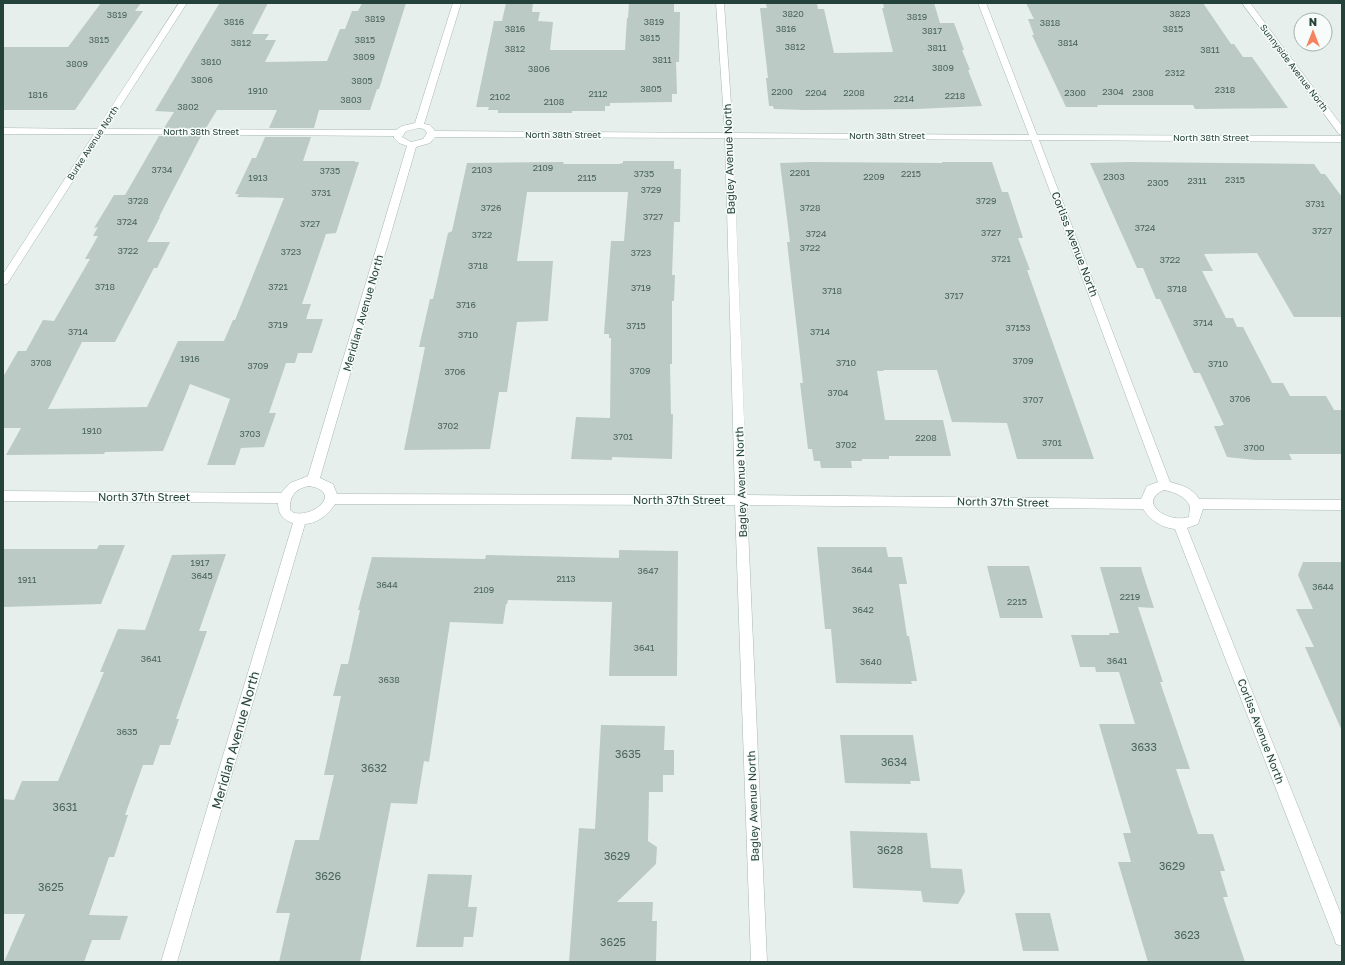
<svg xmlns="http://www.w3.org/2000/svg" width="1345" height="965" font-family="'Golos Text',sans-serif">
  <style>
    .building { fill: #bbcac4 }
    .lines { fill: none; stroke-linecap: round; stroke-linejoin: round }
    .minor-casing { stroke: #a8b8b2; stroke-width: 1 }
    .minor { fill: #fff; fill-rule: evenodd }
    .labels { text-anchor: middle; stroke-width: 3; stroke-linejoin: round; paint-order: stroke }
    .number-label { font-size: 9px; fill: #4a645c }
    .far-street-label { font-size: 9px; fill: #24423a; stroke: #f7fbf9 }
    .street-label { font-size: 11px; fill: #24423a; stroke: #f7fbf9 }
    .near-number-label { font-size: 11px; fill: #4a645c }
    .near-street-label { font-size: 13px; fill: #24423a; stroke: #f7fbf9 }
  </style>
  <rect width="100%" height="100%" fill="#e6efeb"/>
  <path class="building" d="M101 3H141L135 11H143L75 110H3V47H68Z
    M226 3H268L252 34H269L265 40H276L265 62 327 61 340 29H345L352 11H358L362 3H406L379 89H377L370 110H319L314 128H269L277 110H217L206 128H164L174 112 155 111 219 4Z
    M506 3H533L532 12H540L538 21 553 22 550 50H625L627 18H628L629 3H674V12H680L679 62H676L677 94H672V102L610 103V106H605V111H572V113H498V110H488L489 107H476L494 21H502Z
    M883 3H934L940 23H954L964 50H962L970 70H968L982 106 916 109 805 110 774 109 773 106H769L766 78H768L760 8H767L766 4H817L818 9H824L834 53 893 52 882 8H884Z
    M1026 3H1203L1231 44H1234L1243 57H1252L1288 108 1195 109 1193 105H1097L1098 107H1066L1032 35H1034L1028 19H1034Z
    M159 136H201L159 217H160L147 242H170L157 268H154L115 342H82L48 409 147 407 178 341H224L233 320H235L284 198 237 197 239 194H235L252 158H256L265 137H311L303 161H355V162H359L336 233 326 234 302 304H311L306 319H323L312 353H298L295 363H286L269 413H276L264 447 241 448 235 465H207L230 399 190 384 163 451 105 452 104 454 6 455 21 428H3V377L18 351H26L43 320 54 321 90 259H85L98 236H93L98 227 94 228 114 195H125Z
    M623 161H674V169H681L680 222H674L672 275H675L674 301H672V364H670L671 414H673L672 459 612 457V460L571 459 576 417 610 418 611 338H609V334H604L611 241H624L628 192H527L517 261H553L548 321 517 322 507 392H499L490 449 404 450 425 347H419L430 299H433L448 233 452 231 467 163 564 162 563 164H619L623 163Z
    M811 162 942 163V162H992L1002 192H1008L1023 238H1018L1030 270H1027L1094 459H1017L1007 423 952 422 937 370H883L884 371H877L885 420H943L951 456H889V459H862V461H851L852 468H821L820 461H814L812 449H808L800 383H803L787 242H790L780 163Z
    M1129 162 1314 164 1321 174H1325L1342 197V317H1294L1257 253 1204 254 1213 271H1202L1226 318H1233L1237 327H1243L1272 383H1283L1290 396H1326L1334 410H1342V454H1289L1292 460H1255L1227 457 1214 426H1222L1221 425H1224L1200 373H1194L1160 299H1156L1143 268H1137L1090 163Z
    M99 545H125L101 604 3 607V549H97Z
    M817 547H886L888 557H902L907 584H899L907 636H909L917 681H911L912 684 836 683 831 629H825Z
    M619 550 678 551 677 676H609L612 602 508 600 507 604H506L503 624 450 622 429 762 424 761 417 804 391 803 360 962H279L290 913H276L295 840H319L334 775H324L341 696H333L341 664H348L360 610H358L372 557 485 559 486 555 619 558Z
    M226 554 199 631H207L176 719H179L170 745H160L153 765H143L125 815H128L114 857H109L89 915 128 916 120 940H92L84 962H4L25 914H3V799L14 800 22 781H58L104 672H100L118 629 145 630 172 555Z
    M1303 562H1342V731L1305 647H1314L1296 609H1313L1298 575Z
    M987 566H1029L1043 618H1000Z
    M1100 567H1141L1142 571 1154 608 1138 607 1163 682H1160L1190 769H1176L1198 834H1213L1225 871H1220L1228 897H1223L1245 962H1148L1118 862H1131L1123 833H1131L1099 724H1135L1119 672H1096L1095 667H1080L1071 635H1110L1109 633H1119Z
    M601 725 665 726 664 750H674V775H663V792H649L648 841 657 847 656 864 617 902H653L652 921H657L656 962H569L579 828 595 829Z
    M840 735H913L920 781H910L911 784 845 783Z
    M850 831 927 833 931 868 962 869 965 892 958 904 923 902 921 891 853 888Z
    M428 874 472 875 468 907H477L473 937H464L463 947H416Z
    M1015 913H1050L1059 951H1023Z"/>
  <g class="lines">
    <g class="minor-casing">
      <path id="minor" d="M179 3H187L106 129 396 130 402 126 415 123 453 3H461L424 124 430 125 435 131 725 133 716 3H724L733 133 1029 135 978 3H986L1037 135 1342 136V142L1039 140 1170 482C1181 485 1193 488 1199 499L1342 500V510L1203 509 1198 524 1187 528 1342 917V946L1336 944 1334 938 1175 529C1162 528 1150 520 1143 509L747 505 767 962H751L735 505 335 504C328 515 318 523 305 524L177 962H161L293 523C283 520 278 514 278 503L3 501V491L281 493 290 483 308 476 407 146 399 143 394 138V136L103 134 7 284 3 285V274L94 134H3V128L97 129ZM419 128 424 129 427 133 423 139 411 142 402 137 406 131ZM435 137 725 138 735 495 337 494 333 484 320 478 416 147 430 143ZM733 138 1031 140 1158 482 1147 486 1141 499 747 495ZM309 486C342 491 317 517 294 513L290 510C289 496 296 488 309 486ZM1164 490C1174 492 1185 496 1190 506L1189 517C1168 524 1136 502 1164 490Z
        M1242 3H1250L1342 126V135L1339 134Z"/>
    </g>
    <use href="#minor" class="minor"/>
  </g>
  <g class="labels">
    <g class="number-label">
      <text x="793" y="17">3820</text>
      <text x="1180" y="17">3823</text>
      <text x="117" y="18">3819</text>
      <text x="917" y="20">3819</text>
      <text x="375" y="22">3819</text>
      <text x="234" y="25">3816</text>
      <text x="654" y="25">3819</text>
      <text x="1050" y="26">3818</text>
      <text x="515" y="32">3816</text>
      <text x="786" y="32">3816</text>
      <text x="1173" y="32">3815</text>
      <text x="932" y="34">3817</text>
      <text x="650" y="41">3815</text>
      <text x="99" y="43">3815</text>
      <text x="365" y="43">3815</text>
      <text x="241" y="46">3812</text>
      <text x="1068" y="46">3814</text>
      <text x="795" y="50">3812</text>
      <text x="937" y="51">3811</text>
      <text x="515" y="52">3812</text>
      <text x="1210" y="53">3811</text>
      <text x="364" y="60">3809</text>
      <text x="662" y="63">3811</text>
      <text x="211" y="65">3810</text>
      <text x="77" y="67">3809</text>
      <text x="943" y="71">3809</text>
      <text x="539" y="72">3806</text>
      <text x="1175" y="76">2312</text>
      <text x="202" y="83">3806</text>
      <text x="362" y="84">3805</text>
      <text x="651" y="92">3805</text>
      <text x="1225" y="93">2318</text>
      <text x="258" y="94">1910</text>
      <text x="782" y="95">2200</text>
      <text x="1113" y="95">2304</text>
      <text x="816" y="96">2204</text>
      <text x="854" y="96">2208</text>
      <text x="1075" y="96">2300</text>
      <text x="1143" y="96">2308</text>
      <text x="598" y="97">2112</text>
      <text x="38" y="98">1816</text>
      <text x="955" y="99">2218</text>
      <text x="500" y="100">2102</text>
      <text x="904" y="102">2214</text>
      <text x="351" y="103">3803</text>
      <text x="554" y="105">2108</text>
      <text x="188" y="110">3802</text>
      <text x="543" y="171">2109</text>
      <text x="162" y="173">3734</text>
      <text x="482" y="173">2103</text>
      <text x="330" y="174">3735</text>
      <text x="800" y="176">2201</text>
      <text x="644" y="177">3735</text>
      <text x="911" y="177">2215</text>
      <text x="874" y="180">2209</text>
      <text x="1114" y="180">2303</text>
      <text x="258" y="181">1913</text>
      <text x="587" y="181">2115</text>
      <text x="1235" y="183">2315</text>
      <text x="1197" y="184">2311</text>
      <text x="1158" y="186">2305</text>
      <text x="651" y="193">3729</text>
      <text x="321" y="196">3731</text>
      <text x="138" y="204">3728</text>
      <text x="986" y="204">3729</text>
      <text x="1315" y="207">3731</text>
      <text x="491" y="211">3726</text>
      <text x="810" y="211">3728</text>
      <text x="653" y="220">3727</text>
      <text x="127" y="225">3724</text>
      <text x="310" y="227">3727</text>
      <text x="1145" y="231">3724</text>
      <text x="1322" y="234">3727</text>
      <text x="991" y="236">3727</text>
      <text x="816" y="237">3724</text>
      <text x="482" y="238">3722</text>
      <text x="810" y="251">3722</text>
      <text x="128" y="254">3722</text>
      <text x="291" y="255">3723</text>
      <text x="641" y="256">3723</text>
      <text x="1001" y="262">3721</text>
      <text x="1170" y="263">3722</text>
      <text x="478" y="269">3718</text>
      <text x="105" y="290">3718</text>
      <text x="278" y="290">3721</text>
      <text x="641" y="291">3719</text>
      <text x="1177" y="292">3718</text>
      <text x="832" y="294">3718</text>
      <text x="954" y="299">3717</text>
      <text x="466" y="308">3716</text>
      <text x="1203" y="326">3714</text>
      <text x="278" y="328">3719</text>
      <text x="636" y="329">3715</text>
      <text x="1018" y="331">37153</text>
      <text x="78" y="335">3714</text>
      <text x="820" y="335">3714</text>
      <text x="468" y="338">3710</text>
      <text x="190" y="362">1916</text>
      <text x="1023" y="364">3709</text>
      <text x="41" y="366">3708</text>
      <text x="846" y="366">3710</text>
      <text x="1218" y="367">3710</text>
      <text x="258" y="369">3709</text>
      <text x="640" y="374">3709</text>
      <text x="455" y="375">3706</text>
      <text x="838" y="396">3704</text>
      <text x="1240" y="402">3706</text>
      <text x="1033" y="403">3707</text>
      <text x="448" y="429">3702</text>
      <text x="92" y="434">1910</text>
      <text x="250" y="437">3703</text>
      <text x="623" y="440">3701</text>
      <text x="926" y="441">2208</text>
      <text x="1052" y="446">3701</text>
      <text x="846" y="448">3702</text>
      <text x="1254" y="451">3700</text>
      <text x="200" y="566">1917</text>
      <text x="862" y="573">3644</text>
      <text x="648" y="574">3647</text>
      <text x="202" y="579">3645</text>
      <text x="566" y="582">2113</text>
      <text x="27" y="583">1911</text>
      <text x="387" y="588">3644</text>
      <text x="1323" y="590">3644</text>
      <text x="484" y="593">2109</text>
      <text x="1130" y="600">2219</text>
      <text x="1017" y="605">2215</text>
      <text x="863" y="613">3642</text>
      <text x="644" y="651">3641</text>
      <text x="151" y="662">3641</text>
      <text x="1117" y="664">3641</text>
      <text x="871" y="665">3640</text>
      <text x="389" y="683">3638</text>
      <text x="127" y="735">3635</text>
    </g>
    <g class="far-street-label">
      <text transform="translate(1294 68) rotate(53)" y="3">Sunnyside Avenue North</text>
      <text x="201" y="135">North 38th Street</text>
      <text x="563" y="138">North 38th Street</text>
      <text x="887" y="139">North 38th Street</text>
      <text x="1211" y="141">North 38th Street</text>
      <text transform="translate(93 143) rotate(-57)" y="3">Burke Avenue North</text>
    </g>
    <g class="street-label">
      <text transform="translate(729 159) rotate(-92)" y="4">Bagley Avenue North</text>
      <text transform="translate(1075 244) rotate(69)" y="4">Corliss Avenue North</text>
      <text transform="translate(363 313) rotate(-74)" y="4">Meridian Avenue North</text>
      <text transform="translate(741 482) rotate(-92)" y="4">Bagley Avenue North</text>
      <text x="144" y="501">North 37th Street</text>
      <text x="679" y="504">North 37th Street</text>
      <text transform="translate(1003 502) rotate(1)" y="4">North 37th Street</text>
      <text transform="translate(1261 731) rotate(69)" y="4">Corliss Avenue North</text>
      <text transform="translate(753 806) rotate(-92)" y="4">Bagley Avenue North</text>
    </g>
    <g class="near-number-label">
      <text x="1144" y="751">3633</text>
      <text x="628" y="758">3635</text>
      <text x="894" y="766">3634</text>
      <text x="374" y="772">3632</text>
      <text x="65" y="811">3631</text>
      <text x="890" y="854">3628</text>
      <text x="617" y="860">3629</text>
      <text x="1172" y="870">3629</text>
      <text x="328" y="880">3626</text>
      <text x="51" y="891">3625</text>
      <text x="1187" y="939">3623</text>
      <text x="613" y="946">3625</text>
    </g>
    <g class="near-street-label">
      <text transform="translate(235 740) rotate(-74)" y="5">Meridian Avenue North</text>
    </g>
  </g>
  <rect width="1345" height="965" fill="none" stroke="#24423a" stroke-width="8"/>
  <g transform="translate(1313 32)"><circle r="19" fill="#f7fbf9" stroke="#a3b1ad"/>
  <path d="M0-3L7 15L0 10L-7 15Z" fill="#f4845f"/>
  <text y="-6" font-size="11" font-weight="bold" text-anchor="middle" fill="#24423a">N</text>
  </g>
</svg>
